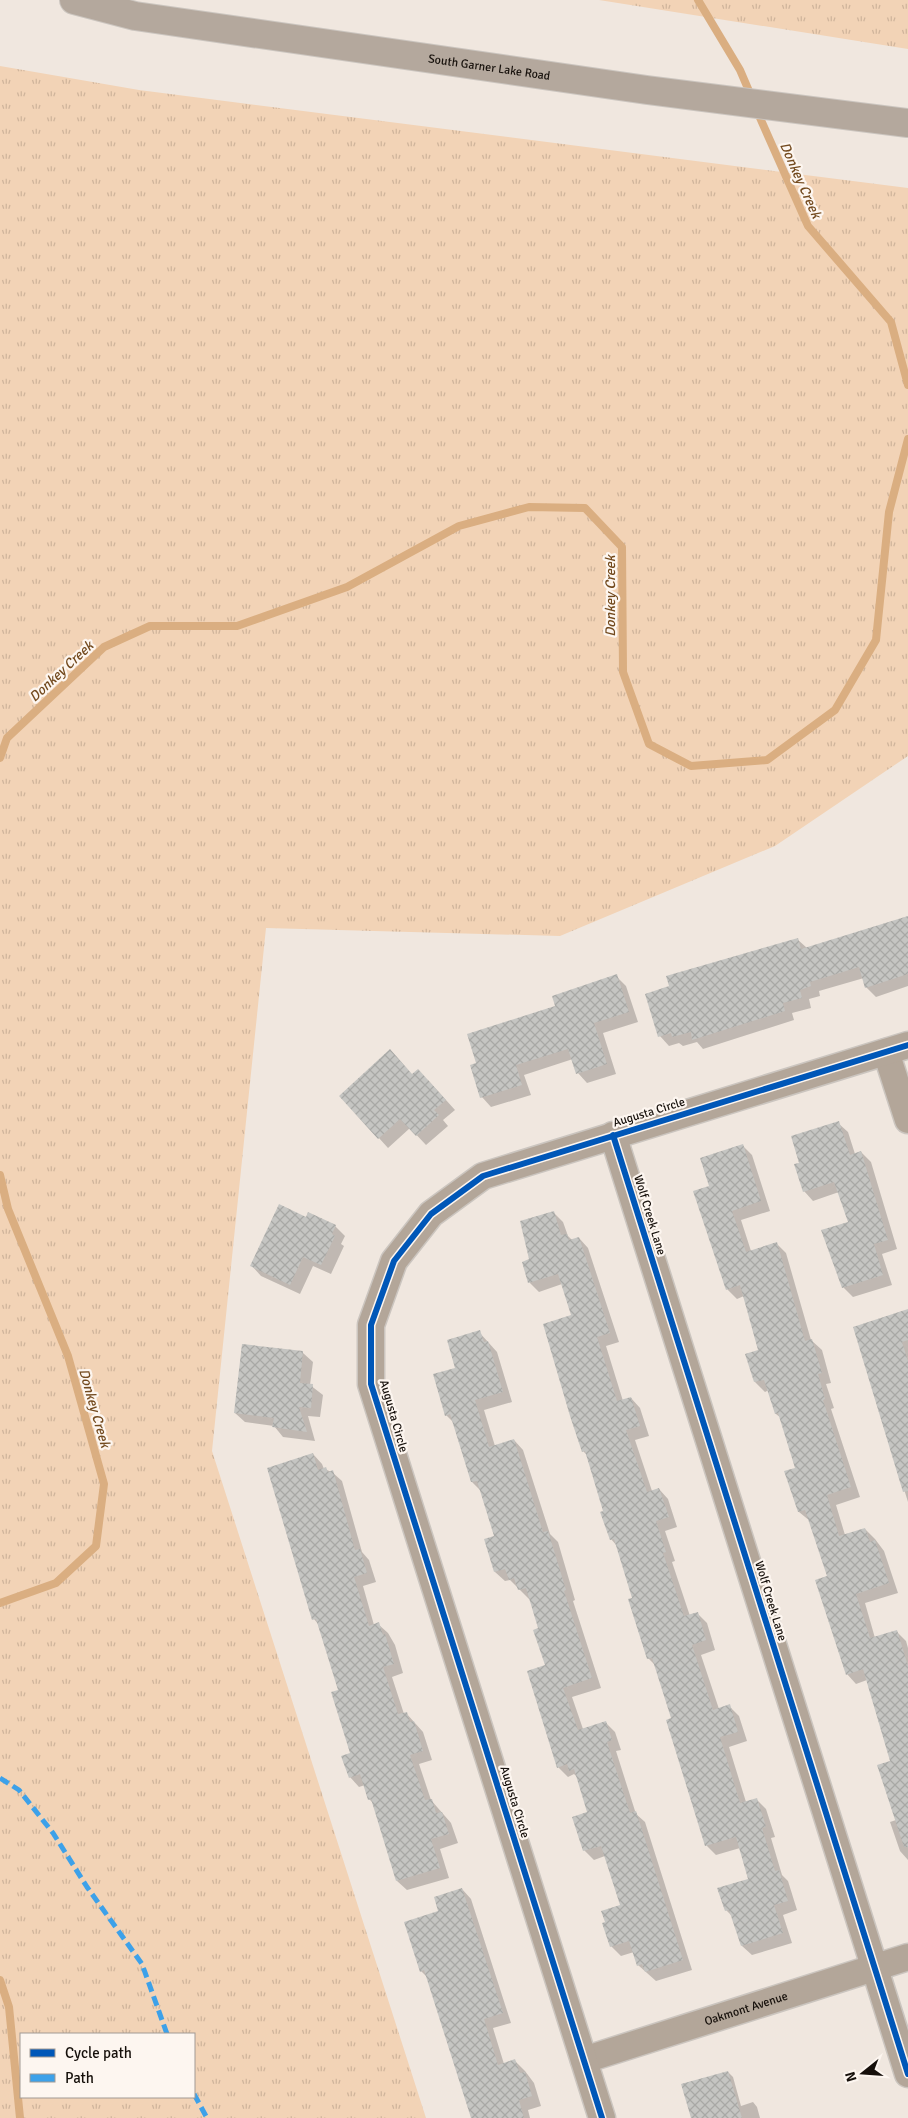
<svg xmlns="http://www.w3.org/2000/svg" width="908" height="2118" font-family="Signika,sans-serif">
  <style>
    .grass { fill: url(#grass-tufts); fill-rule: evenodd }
    .shadow { fill: #0003 }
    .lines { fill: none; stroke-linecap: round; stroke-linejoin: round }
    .stream { stroke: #daae81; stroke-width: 8 }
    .building { fill: url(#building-cross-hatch) }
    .minor-casing { stroke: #cbc5bf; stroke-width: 29 }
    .major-casing { stroke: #cbc5bf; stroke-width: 30 }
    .minor { stroke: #b3a699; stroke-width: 26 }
    .major { stroke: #b4a89d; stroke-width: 28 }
    .quiet { stroke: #3da1e9; stroke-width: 5; stroke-dasharray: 10 5; stroke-linecap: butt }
    .cycleway-casing { stroke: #fdf6f0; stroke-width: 9 }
    .cycleway { stroke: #0057b8; stroke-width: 6 }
    .labels { text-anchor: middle; stroke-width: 4.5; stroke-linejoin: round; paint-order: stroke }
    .street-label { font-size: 12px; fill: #16100b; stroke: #fdf6f0 }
    .water-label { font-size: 14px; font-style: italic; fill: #734a1e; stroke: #fdf6f0 }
  </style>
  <defs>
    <pattern id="grass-tufts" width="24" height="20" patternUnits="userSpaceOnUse" patternTransform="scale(1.25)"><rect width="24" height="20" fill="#f2d3b6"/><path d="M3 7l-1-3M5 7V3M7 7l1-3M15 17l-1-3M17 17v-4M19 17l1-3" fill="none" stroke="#cfb49b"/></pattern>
    <pattern id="building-cross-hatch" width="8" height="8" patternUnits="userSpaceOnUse" patternTransform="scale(1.25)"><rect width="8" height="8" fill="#c5c5c2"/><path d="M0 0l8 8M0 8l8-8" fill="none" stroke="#a8a8a5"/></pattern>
  </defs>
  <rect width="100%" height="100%" fill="#f0e7df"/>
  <path class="grass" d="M599 0H908V49Z
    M0 66 139 90 908 188V756L775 846 560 936 266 928 212 1451 426 2118H0ZM21 2034H194V2097H21Z"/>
  <path class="shadow" d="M908 917V986L876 997 866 987 864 978 819 991 820 996 809 999 811 1008 792 1013 794 1020 703 1049 697 1042 683 1046 679 1043 669 1046 660 1036 797 939 807 948Z
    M616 976 626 986 638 1022 603 1033 616 1074 587 1083 578 1073 573 1059 524 1075 531 1095 491 1107 482 1097 556 1006Z
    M413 1075 428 1080 455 1110 443 1120 448 1126 426 1145 410 1128 388 1148 341 1096Z
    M838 1123 848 1132 855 1154 861 1152 871 1162 897 1249 882 1254 892 1285 853 1297 843 1287 849 1223 839 1192 813 1201 804 1191 801 1163Z
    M742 1145 752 1155 770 1211 741 1220 751 1251 777 1244 786 1253 811 1340 822 1350 831 1383 826 1384 834 1408 831 1409 860 1497 836 1505 845 1535 865 1529 875 1539 884 1551 898 1593 865 1603 875 1638 896 1631 906 1641 908 1648V1860L900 1851 890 1822 896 1820 892 1762 867 1680 856 1684 847 1674 829 1577 810 1521 799 1512 786 1472 796 1469 781 1418 776 1414 769 1390 765 1392 755 1382 747 1355 760 1351 744 1296 737 1299 727 1289 711 1187Z
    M553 1212 563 1222 568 1236 572 1240 579 1238 588 1248 619 1342 606 1346 623 1401 631 1398 640 1408 649 1436 635 1440 652 1491 659 1489 668 1499 677 1527 665 1531 675 1561 672 1562 690 1616 697 1613 707 1623 715 1650 701 1655 719 1709 729 1706 739 1716 747 1741 729 1747 746 1802 756 1799 766 1809 775 1837 771 1838 782 1875 788 1881 797 1910 783 1915 792 1943 752 1955 742 1946 733 1917 726 1910 750 1879 740 1848 716 1855 707 1846 668 1721 672 1719 656 1666 649 1659 630 1600 633 1599 617 1546 611 1539 605 1511 588 1456 583 1451 572 1316 562 1284 539 1292 529 1282 531 1260Z
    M335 1226 345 1236 341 1244 344 1246 331 1274 313 1266 300 1294 261 1276 252 1266Z
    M908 1311V1502L854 1328Z
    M479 1332 497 1352 512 1402 484 1410 495 1446 514 1440 523 1450 550 1534 558 1542 575 1600 573 1601 601 1688 572 1697 583 1729 605 1722 615 1732 621 1750 616 1751 636 1814 645 1822 692 1970 656 1981 638 1965 634 1952 621 1956 611 1946 621 1906 605 1856 594 1860 584 1850 589 1813 578 1778 574 1774 568 1777 558 1767 546 1666 540 1629 531 1599H529L510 1580 505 1581 495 1572V1537L481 1491 472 1482 454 1423 446 1415 456 1369Z
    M243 1345 303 1353 313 1362 310 1385 323 1395 320 1417 308 1416 315 1441 283 1437 274 1426 245 1422 235 1413Z
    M313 1454 322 1464 324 1469 332 1472 342 1481 362 1552 369 1560 376 1582 363 1586 374 1625 378 1624 388 1633 395 1645 403 1673 392 1677 404 1714 406 1713 423 1732 432 1760 419 1764 431 1800 451 1823 458 1843 440 1849 449 1878 407 1890 397 1881 373 1803 369 1799 365 1785 359 1787 350 1777 352 1754 340 1691 318 1624 314 1619Z
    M462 1889 471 1899 511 2023 493 2028 504 2064 515 2061 525 2071 534 2083 541 2106 528 2110 530 2118H472L428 1978 421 1971 440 1912Z
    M728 2072 733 2077 741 2106 753 2102 757 2107 760 2118H692Z"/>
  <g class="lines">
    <path class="stream" d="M698 0 740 70 752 98
      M757 111 808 226 891 322 908 385
      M0 758 7 738 104 647 150 626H237L347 587 459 526 529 507 585 508 622 547 623 672 649 744 691 766 767 760 835 710 876 640 889 512 908 439
      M0 1175 8 1209 68 1356 104 1484 96 1546 56 1583 0 1603
      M0 1980 9 2007 20 2118"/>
  </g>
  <path class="building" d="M908 916V974L865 988 859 967 810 982 811 986 800 990 802 998 783 1003 785 1011 692 1040 691 1032 672 1037 671 1033 658 1037 645 994 669 986 666 976 798 938 801 949Z
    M617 974 629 1012 594 1023 607 1064 576 1074 568 1049 516 1065 522 1085 480 1098 470 1065 476 1063 467 1034 555 1006 552 996Z
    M390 1049 412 1074 418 1069 446 1100 434 1110 439 1115 416 1136 400 1119 378 1139 339 1096Z
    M839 1121 850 1155 861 1151 888 1240 874 1244 883 1275 842 1288 821 1230 848 1222 834 1182 803 1192 794 1164 799 1163 791 1136Z
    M743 1144 761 1201 732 1211 746 1252 777 1242 805 1341 812 1339 822 1373 818 1374 825 1399 823 1400 851 1487 827 1495 839 1536 865 1528 870 1542 875 1540 889 1583 856 1594 870 1638 897 1630 908 1666V1847H904L877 1765 890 1761 863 1669 846 1675 815 1580 827 1576 805 1510 798 1512 784 1471 795 1468 778 1413 775 1414 764 1380 754 1382 745 1354 758 1350 740 1285 726 1290 693 1191 709 1186 700 1158Z
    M279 1204 306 1217 308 1212 336 1225 332 1234 335 1236 321 1265 303 1257 290 1285 250 1266Z
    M554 1211 561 1235 567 1234 569 1240 579 1237 610 1333 597 1337 617 1401 631 1397 640 1426 626 1430 647 1492 659 1488 669 1517 656 1521 666 1552 663 1553 684 1616 698 1612 706 1640 692 1645 713 1710 730 1704 738 1732 720 1737 740 1803 757 1798 766 1827 762 1828 775 1871 779 1870 788 1901 774 1905 783 1933 741 1946 729 1910 725 1911 717 1888 748 1879 736 1837 705 1846 666 1720 671 1718 652 1658 647 1659 628 1599 632 1598 614 1539 610 1540 600 1512 603 1511 585 1451 582 1452 570 1416 543 1324 571 1315 558 1274 528 1283 522 1262 529 1259 520 1221Z
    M908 1309V1340L902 1342 908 1361V1491L903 1492 853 1327Z
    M480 1330 484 1342 488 1341 503 1392 475 1400 489 1447 514 1439 543 1532 548 1531 566 1590 564 1591 592 1678 563 1688 578 1730 606 1721 612 1740 607 1742 630 1813 636 1811 683 1960 645 1972 642 1964 637 1966 629 1941 610 1947 602 1923 605 1922 601 1911 620 1905 601 1846 583 1851 572 1817 587 1812 574 1769 569 1771 567 1764 557 1768 527 1671 545 1665 533 1630 538 1628 526 1588 518 1590 514 1578 509 1580 505 1569 494 1572 484 1539 494 1536 477 1481 471 1482 450 1414 445 1416 433 1374 455 1368 447 1340Z
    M242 1344 303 1351 300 1383 313 1384 311 1408 299 1407 307 1432 272 1427 274 1418 234 1413Z
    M313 1453 318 1470 326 1467 328 1472 333 1470 355 1550 360 1549 367 1573 354 1577 369 1626 379 1622 383 1635 385 1634 394 1664 383 1667 398 1714 407 1712 410 1722 414 1721 423 1751 410 1755 425 1800 432 1799 436 1813 442 1812 449 1834 431 1839 440 1868 396 1881 371 1799 368 1800 360 1774 349 1778 341 1756 350 1753 331 1692 338 1690 316 1619 312 1620 267 1468Z
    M462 1888 503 2013 484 2019 498 2065 515 2059 520 2073 525 2072 532 2096 519 2100 524 2118H471L424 1970 420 1972 404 1922 438 1911 434 1897Z
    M728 2071 742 2118H691L681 2084Z"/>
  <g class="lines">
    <g class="minor-casing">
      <g id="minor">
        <path d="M886 1052 908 1120"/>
        <path d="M613 1135 908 2074"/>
        <path id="s1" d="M584 2060 908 1957"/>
        <path d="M602 2118 371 1384V1325L394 1261 431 1214 483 1176 908 1045"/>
      </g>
    </g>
    <g class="major-casing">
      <g id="major">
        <path id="s2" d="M74 0 135 16 647 90 908 123"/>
      </g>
    </g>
    <use href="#minor" class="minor"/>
    <use href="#major" class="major"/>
    <path class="quiet" d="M0 1778 19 1790 53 1833 87 1887 142 1964 167 2034
      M194 2094 207 2118"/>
    <g class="cycleway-casing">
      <path id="cycleway" d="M613 1135 908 2074
        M602 2118 371 1384V1325L394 1261 431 1214 483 1176 908 1045"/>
    </g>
    <use href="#cycleway" class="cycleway"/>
  </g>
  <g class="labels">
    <g class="street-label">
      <text dy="4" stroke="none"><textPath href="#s2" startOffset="421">South Garner Lake Road</textPath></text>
      <text transform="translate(649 1112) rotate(-17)" y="4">Augusta Circle</text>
      <text transform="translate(650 1215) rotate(73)" y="4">Wolf Creek Lane</text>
      <text transform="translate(394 1416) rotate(74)" y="4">Augusta Circle</text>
      <text transform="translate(771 1601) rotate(73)" y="4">Wolf Creek Lane</text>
      <text transform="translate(515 1802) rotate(73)" y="4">Augusta Circle</text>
      <text dy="4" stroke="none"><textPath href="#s1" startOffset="170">Oakmont Avenue</textPath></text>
    </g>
    <g class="water-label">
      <text transform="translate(801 180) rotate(66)" y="5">Donkey Creek</text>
      <text transform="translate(610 596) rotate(-90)" y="5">Donkey Creek</text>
      <text transform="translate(61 671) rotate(-43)" y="5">Donkey Creek</text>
      <text transform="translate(95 1408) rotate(74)" y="5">Donkey Creek</text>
    </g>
  </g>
  <rect x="20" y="2033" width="175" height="65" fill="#fdf6f0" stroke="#a19a94"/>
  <rect x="30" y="2049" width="25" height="8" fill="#0057b8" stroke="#a19a94"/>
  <text x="65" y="2058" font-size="15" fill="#16100b">Cycle path</text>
  <rect x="30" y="2074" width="25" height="8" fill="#3da1e9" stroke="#a19a94"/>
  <text x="65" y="2083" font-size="15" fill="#16100b">Path</text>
  <g transform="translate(863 2073) rotate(253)" stroke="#fdf6f0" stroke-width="4" paint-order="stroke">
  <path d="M0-4L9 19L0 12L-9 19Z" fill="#16100b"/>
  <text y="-8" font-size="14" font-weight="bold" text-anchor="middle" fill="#16100b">N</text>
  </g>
</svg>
